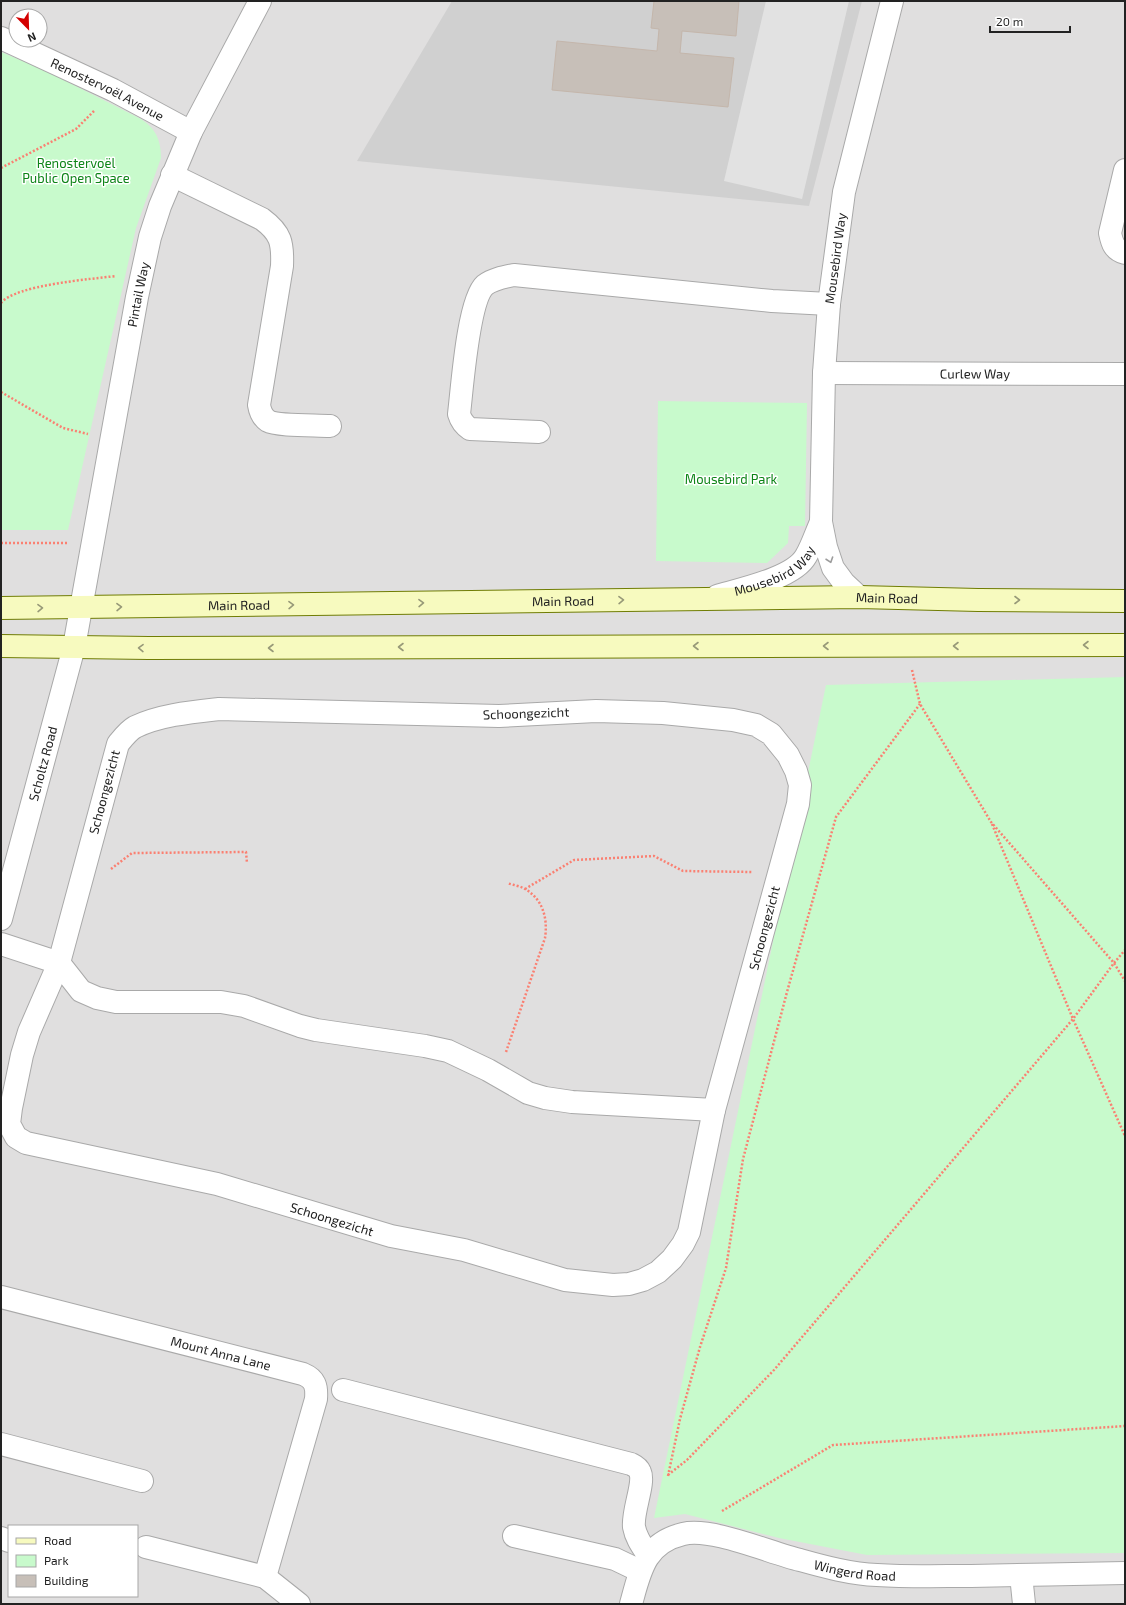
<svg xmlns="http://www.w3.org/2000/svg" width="1126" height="1605" font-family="'Exo 2',sans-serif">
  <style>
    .residential { fill: #e0dfdf; fill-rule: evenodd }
    .religious { fill: #d0d0d0 }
    .park { fill: #c8facc }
    .parking { fill: #e2e2e2 }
    .building { fill: #c7bfb8; stroke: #c4b6ab }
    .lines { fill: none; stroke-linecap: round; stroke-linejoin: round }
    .street-casing { stroke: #a9a9a9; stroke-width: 24 }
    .secondary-casing { stroke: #707d05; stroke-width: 24 }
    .path { stroke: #fa8072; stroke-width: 2.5; stroke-dasharray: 2 2; stroke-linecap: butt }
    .street { stroke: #fff; stroke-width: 22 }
    .secondary { stroke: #f7fabf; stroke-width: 22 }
    .oneway { stroke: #9c9c9c }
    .oneway2 { stroke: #979978 }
    .labels { text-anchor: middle; stroke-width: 3; stroke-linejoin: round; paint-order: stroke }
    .street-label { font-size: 13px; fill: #222; stroke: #fff }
    .park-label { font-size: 13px; fill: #0c8416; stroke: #fff }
  </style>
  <rect width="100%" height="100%" fill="#f2efe9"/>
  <path class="residential" d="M1 1H1125V1604H1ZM16 16H40V40H16ZM9 1526H137V1596H9Z"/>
  <path class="religious" d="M452 1H862L809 206 357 161Z"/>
  <path class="park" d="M1 52 44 70 141 119C156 129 161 140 161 158L136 228 68 530H1Z
    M658 401 807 403 805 526H789L788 543 767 563 656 561Z
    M1125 677V1553L867 1555 779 1538 685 1514 654 1518 826 685Z"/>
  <path class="parking" d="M766 1H849L802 199 724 181Z"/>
  <path class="building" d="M654 1H739L736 36 682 31 680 53 734 58 728 107 552 90 557 41 657 51 659 29 651 28Z"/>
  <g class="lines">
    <g class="street-casing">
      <g id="street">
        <path id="s1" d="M1 38 113 90 191 132"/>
        <path d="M1125 170 1110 233C1112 243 1114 250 1125 253"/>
        <path d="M172 175 262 219C281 233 283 243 282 266L259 405C260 411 262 417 268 421 277 426 317 425 330 426"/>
        <path id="s2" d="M824 373 1125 374"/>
        <path d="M539 432 470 429C464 425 461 421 459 414 462 390 468 300 485 285 493 279 504 277 514 275L772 301 829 304"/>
        <path id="s3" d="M717 596C741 589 794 578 806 556 812 546 816 533 821 522"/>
        <path id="s4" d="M859 597 844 583 833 568 826 547 821 522 824 373 829 304 844 192 892 1"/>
        <path d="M219 709 499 716 596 711 663 713 733 720 756 725 771 734 788 755 796 771 800 785 798 804 714 1110 689 1232 683 1244 672 1259 658 1272 643 1280 629 1284 613 1285 565 1280 464 1250 391 1236 217 1184 26 1143 16 1137 9 1124 11 1108 22 1055 29 1032 59 963 118 744C123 738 128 731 135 727 160 715 192 712 219 709Z"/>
        <path id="s5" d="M1 919 74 647 137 297 150 237 160 206 191 132 260 1"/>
        <path d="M1 944 59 963"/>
        <path d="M59 963 81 991 97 998 116 1002H221L244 1006 300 1026 316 1030 425 1046 448 1051 488 1070 528 1093 545 1098 572 1102 714 1110"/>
        <path id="s6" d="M1 1297 303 1374C315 1379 317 1386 316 1399L265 1577"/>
        <path d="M343 1390 631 1464C635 1466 638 1467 640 1472 645 1483 632 1512 634 1527 636 1538 642 1546 648 1555"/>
        <path d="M1 1444 142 1481"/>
        <path d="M514 1536 615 1559 640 1571"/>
        <path d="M1 1538 9 1541"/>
        <path d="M146 1547 265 1577 299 1604"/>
        <path d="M1021 1575 1024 1604"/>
        <path id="s7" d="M631 1604C640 1571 645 1543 683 1534 712 1527 770 1553 800 1560 825 1567 851 1574 877 1575 908 1577 940 1576 971 1576 1022 1575 1074 1574 1125 1573"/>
      </g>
    </g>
    <g class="secondary-casing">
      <g id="secondary">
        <path id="s8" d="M1 608 859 597 978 600 1125 601"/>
        <path d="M1 646 149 648 1125 645"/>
      </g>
    </g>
    <path class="path" d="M1 168 76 129 95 110
      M1 303C15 285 92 279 116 276
      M1 392 63 428 88 434
      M1 543H68
      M912 670 920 704 991 822 1114 963 1125 981
      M992 824 1073 1019 1125 1136
      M111 869 132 853 246 852 247 863
      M525 889 574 860 654 856 683 871 753 872
      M506 1052 545 938C548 919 543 899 525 889 520 886 513 885 507 883
      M668 1475 687 1460 774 1370 1073 1019 1114 963 1125 950
      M668 1476 680 1419 700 1347 726 1268 743 1159 787 992 836 817 920 704
      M722 1511 833 1445 1125 1426"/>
    <use href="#street" class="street"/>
    <use href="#secondary" class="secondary"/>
  </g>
  <defs><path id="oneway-chevron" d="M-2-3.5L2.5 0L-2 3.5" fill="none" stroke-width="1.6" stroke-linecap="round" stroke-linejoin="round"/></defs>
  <use class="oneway" href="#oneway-chevron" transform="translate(830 560) rotate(71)"/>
  <g class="oneway2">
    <use href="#oneway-chevron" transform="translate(621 600) rotate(-1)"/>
    <use href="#oneway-chevron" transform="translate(1017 600)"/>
    <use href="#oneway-chevron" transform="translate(421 603) rotate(-1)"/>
    <use href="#oneway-chevron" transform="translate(291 605) rotate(-1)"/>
    <use href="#oneway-chevron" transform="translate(119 607) rotate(-1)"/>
    <use href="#oneway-chevron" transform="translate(40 608) rotate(-1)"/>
    <use href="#oneway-chevron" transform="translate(1086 645) rotate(180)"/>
    <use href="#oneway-chevron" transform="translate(696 646) rotate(180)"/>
    <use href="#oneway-chevron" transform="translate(826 646) rotate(180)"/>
    <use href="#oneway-chevron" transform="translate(956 646) rotate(180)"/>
    <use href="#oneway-chevron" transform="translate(401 647) rotate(180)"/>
    <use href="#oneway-chevron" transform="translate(141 648) rotate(-179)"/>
    <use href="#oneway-chevron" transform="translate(271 648) rotate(180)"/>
  </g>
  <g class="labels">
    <g class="street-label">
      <text dy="5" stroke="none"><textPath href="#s1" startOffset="118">Renostervoël Avenue</textPath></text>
      <text dy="5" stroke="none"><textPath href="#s4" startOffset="351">Mousebird Way</textPath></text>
      <text dy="5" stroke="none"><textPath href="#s5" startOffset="640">Pintail Way</textPath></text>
      <text dy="5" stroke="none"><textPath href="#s2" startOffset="151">Curlew Way</textPath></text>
      <text dy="5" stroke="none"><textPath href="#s3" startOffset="64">Mousebird Way</textPath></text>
      <text dy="5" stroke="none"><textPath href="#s8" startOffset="886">Main Road</textPath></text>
      <text dy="5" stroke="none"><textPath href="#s8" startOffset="562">Main Road</textPath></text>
      <text dy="5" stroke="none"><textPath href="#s8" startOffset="238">Main Road</textPath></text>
      <text transform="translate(526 713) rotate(-2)" y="5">Schoongezicht</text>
      <text dy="5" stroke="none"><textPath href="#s5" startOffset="161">Scholtz Road</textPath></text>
      <text transform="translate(104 792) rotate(-75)" y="5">Schoongezicht</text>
      <text transform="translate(764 928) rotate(-75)" y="5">Schoongezicht</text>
      <text transform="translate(332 1219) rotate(17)" y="5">Schoongezicht</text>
      <text dy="5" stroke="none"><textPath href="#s6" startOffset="227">Mount Anna Lane</textPath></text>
      <text dy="5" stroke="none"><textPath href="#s7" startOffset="270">Wingerd Road</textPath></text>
    </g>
    <g class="park-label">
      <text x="76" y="168">Renostervoël<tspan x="76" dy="15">Public Open Space</tspan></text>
      <text x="731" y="484">Mousebird Park</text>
    </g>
  </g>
  <rect width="1126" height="1605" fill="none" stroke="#222222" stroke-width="4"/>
  <rect x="8" y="1525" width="130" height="72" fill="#ffffff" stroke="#a7a7a7"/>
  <rect x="16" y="1538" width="20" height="6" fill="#f7fabf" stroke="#a7a7a7"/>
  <text x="44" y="1545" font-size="12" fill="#222222">Road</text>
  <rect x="16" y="1555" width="20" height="12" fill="#c8facc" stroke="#a7a7a7"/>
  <text x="44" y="1565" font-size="12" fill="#222222">Park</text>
  <rect x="16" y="1575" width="20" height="12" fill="#c7bfb8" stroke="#a7a7a7"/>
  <text x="44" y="1585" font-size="12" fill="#222222">Building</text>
  <g transform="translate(28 28) rotate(157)"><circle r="19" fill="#ffffff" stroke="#a7a7a7"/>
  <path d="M0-3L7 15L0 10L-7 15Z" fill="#d40000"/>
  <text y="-6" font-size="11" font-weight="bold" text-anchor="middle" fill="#222222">N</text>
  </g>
  <path d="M990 26v6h80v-6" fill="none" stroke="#222222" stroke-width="2"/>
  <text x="996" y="26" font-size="12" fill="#222222" stroke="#ffffff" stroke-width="3" paint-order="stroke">20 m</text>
</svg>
